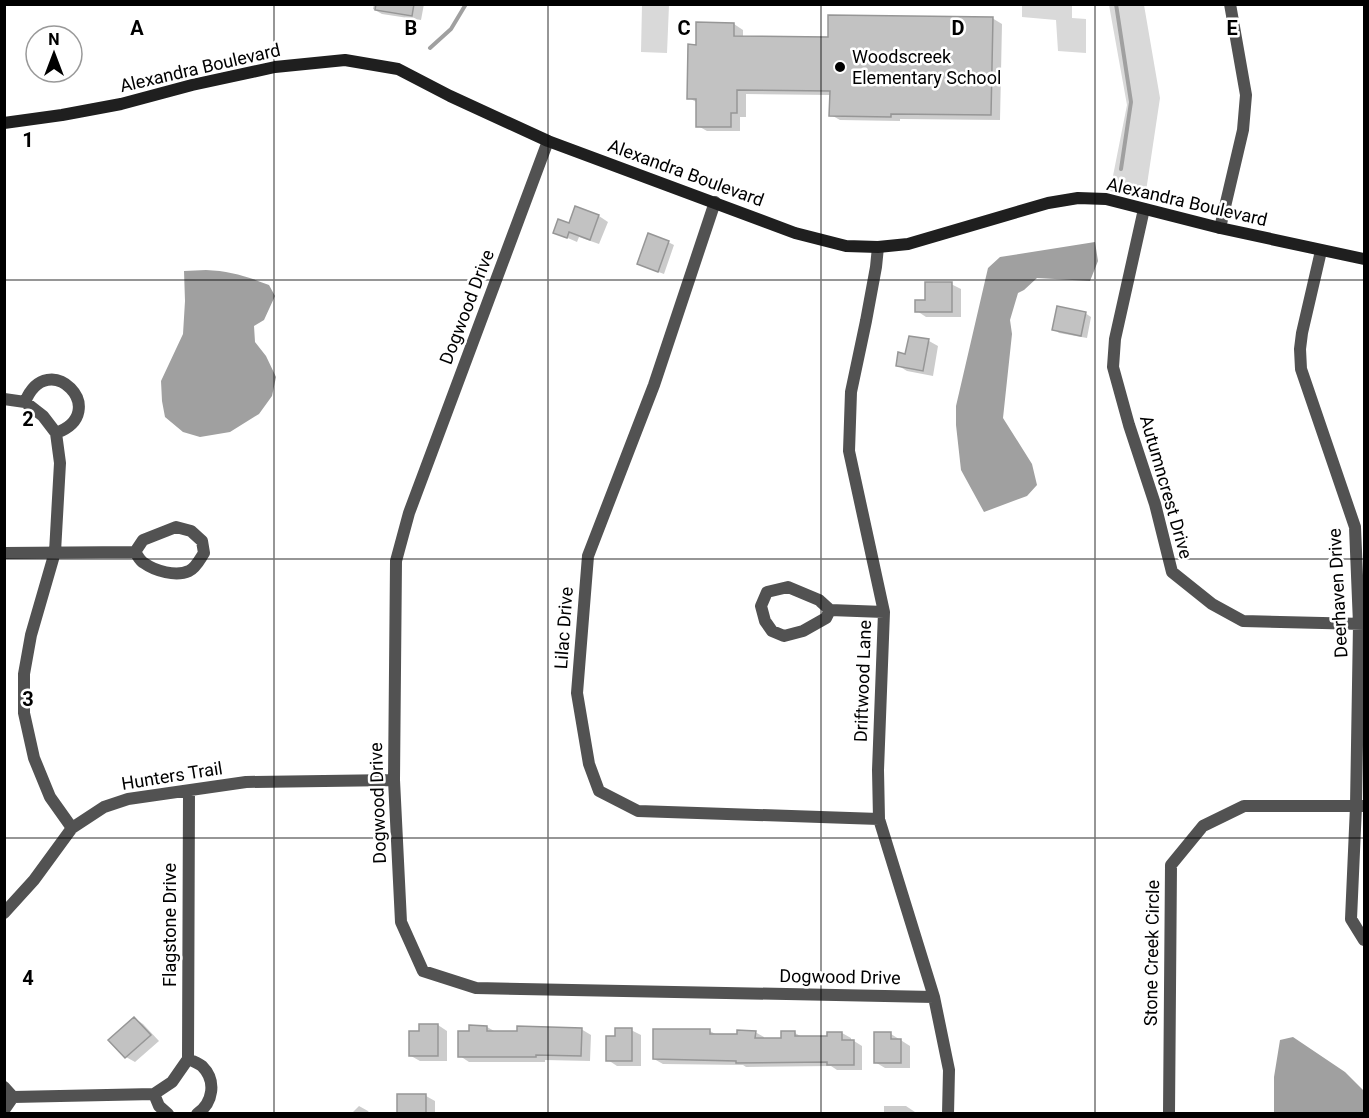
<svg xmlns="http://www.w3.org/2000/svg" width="1369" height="1118" font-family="Roboto,sans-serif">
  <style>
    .green { fill: #d9d9d9 }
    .water { fill: #a0a0a0 }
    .shadow { fill: #0003 }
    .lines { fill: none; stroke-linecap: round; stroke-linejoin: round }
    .stream { stroke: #a0a0a0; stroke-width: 4 }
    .building { fill: #c2c2c2; stroke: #969696; stroke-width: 1.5 }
    .street { stroke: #525252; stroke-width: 12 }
    .secondary { stroke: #1f1f1f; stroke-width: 12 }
    .grid { fill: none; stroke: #000; stroke-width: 1.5; stroke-opacity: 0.55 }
    .poi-dot { fill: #000; stroke: #fff; stroke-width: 2 }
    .labels { text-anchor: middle; stroke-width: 5; stroke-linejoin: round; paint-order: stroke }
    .poi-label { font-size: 18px; fill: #000; stroke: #fff; text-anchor: start }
    .street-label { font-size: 18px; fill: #000; stroke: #fff }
    .grid-label { font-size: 20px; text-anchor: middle; font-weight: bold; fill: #000; stroke: #fff; stroke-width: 5; stroke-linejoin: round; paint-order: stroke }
  </style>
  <rect width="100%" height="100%" fill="#fff"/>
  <path class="green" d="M642 5H669L667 53 641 52Z
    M1022 5H1072V18L1086 19V53L1058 51 1056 20 1022 17Z
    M1109 5H1144L1160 98 1145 198 1110 191 1127 105Z"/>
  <path class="water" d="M1095 242 1098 261 1090 281 1037 278 1024 290 1018 293 1010 320 1012 334 1003 418 1032 464 1037 485 1027 496 984 512 961 470 956 425V406L988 268 1000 257Z
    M206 270C230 271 246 276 269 285L275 296 264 320 254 326 255 342 266 356 276 377 272 396 259 414 230 432 200 437 183 432 165 417 162 401 161 381 183 334 185 301 184 271Z
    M1293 1037 1345 1072 1364 1091V1113H1274V1077L1280 1040Z"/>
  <path class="shadow" d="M374 4H424L421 20 382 14 373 9Z
    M992 18 1002 24 1000 120 900 119V121L840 120 831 115V95L746 94V117H740V131H707L698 126V103L689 98 698 46 734 24 743 30V38L829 39Z
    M576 208 599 216 608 222 599 244 579 237 577 242 554 232 570 225Z
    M668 242 674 245 664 274 645 267Z
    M951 284 961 289V317H926L917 311 926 302Z
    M1085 313 1091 317 1087 338 1059 333 1054 329Z
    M910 337 929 341 938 346 933 376 907 371 897 365 907 355Z
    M134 1018 143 1024 159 1041 135 1062 126 1057Z
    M438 1025 447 1031V1061H420L411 1056 420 1032Z
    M487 1027 496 1032 581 1029 591 1035 590 1061 545 1060V1062H469L460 1056 470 1033Z
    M631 1030 641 1035V1066H617L608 1060 616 1037Z
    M710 1031 717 1035 738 1036 755 1032 764 1037V1040H783L795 1033 802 1037H828L842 1033 851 1038V1041H854L862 1046V1070H837L831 1066 746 1067 743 1065 663 1064 654 1059Z
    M891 1034 910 1046V1068H885L875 1062Z
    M426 1096 435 1101V1114H390L391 1112H399Z
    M359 1106 368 1111 370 1114H351Z
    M884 1106H906L915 1112V1114H884Z"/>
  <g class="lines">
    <path class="stream" d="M1116 4 1131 102 1121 169
      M430 48 451 29 466 4"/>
  </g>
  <path class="building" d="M376 4H414L412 16 375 10Z
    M828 15 993 17 991 115 891 114V117L829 116 830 91 737 90V113H731V127H696V99H687L688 44 696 45V22L734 23V36L828 37Z
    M575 206 599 215 590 240 569 232 567 238 553 233 558 219 569 223Z
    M648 233 669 241 658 272 637 264Z
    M925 282H952V312H915V300H925Z
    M1057 306 1086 312 1081 336 1052 330Z
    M909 336 929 339 923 371 896 366 898 352 905 354Z
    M134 1017 151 1035 125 1058 108 1040Z
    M419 1024H438V1056H409V1031H419Z
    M469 1025 487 1026V1031H517V1026L582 1028 581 1056 536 1055V1057H458V1031H469Z
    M615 1028H632V1061H606V1036H615Z
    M653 1029H710V1034H737V1030L756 1031 755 1038H781V1031H795V1036H827V1032H842V1040H854V1065H827V1062L736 1063V1061L653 1059Z
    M874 1032H891V1039H901V1063H874Z
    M397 1094H426V1113H397Z"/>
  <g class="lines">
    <path class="street" d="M548 141 409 513 396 561 394 780 401 922 423 971 476 988 934 997
      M715 202 654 385 588 556 577 693 589 764 599 791 638 811 879 819
      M1144 209 1115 339 1113 367 1129 425 1155 504 1172 572 1212 604 1243 621 1364 624
      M1220 228 1243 130 1246 95 1230 4
      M878 247 876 267 866 321 851 392 849 451 884 612 878 770 879 819 934 997 949 1070 948 1114
      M1321 251 1302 333 1300 349 1301 369 1355 527 1359 624 1356 806 1351 919 1364 940
      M4 399 25 402 43 416 56 433 60 463 55 552 31 635 24 674V713L34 758 50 797 72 828
      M25 402C48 345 113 412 56 433
      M4 553 135 552 143 540 176 527 191 531 202 541 204 553C200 559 196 568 189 571 176 577 155 571 144 563 140 561 138 556 135 552
      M830 610 826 618 803 631 784 636 772 631 765 621 761 606 767 592 788 587 819 600 830 610 884 612
      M4 913 34 880 72 828 104 807 128 799 246 782 394 780
      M188 1059C193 1061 198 1063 202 1066 217 1081 213 1103 197 1114
      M4 1087 13 1097 154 1094 172 1082 188 1059 189 791
      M154 1094 159 1106 168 1114
      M4 1110 13 1097
      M1169 1114 1171 865 1203 826 1244 806H1363"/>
    <path class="secondary" d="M4 123 62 115 121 104 192 85 275 67 345 60 398 69 450 96 548 141 795 233 846 246 878 247 908 244 1048 203 1078 198 1106 199 1220 228 1364 259"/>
  </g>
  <path class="grid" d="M274 4V1114M548 4V1114M821 4V1114M1095 4V1114M4 280H1364M4 559H1364M4 838H1364"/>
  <circle class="poi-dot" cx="840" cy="67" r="6"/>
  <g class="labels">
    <g class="poi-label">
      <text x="852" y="63">Woodscreek<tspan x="852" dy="21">Elementary School</tspan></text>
    </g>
    <g class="street-label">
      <text transform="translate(200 68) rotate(-13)" y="6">Alexandra Boulevard</text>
      <text transform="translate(686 173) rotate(20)" y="6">Alexandra Boulevard</text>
      <text transform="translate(1187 202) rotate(13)" y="6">Alexandra Boulevard</text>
      <text transform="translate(467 307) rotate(-69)" y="6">Dogwood Drive</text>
      <text transform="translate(1166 487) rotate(74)" y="6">Autumncrest Drive</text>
      <text transform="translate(1338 593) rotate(-93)" y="6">Deerhaven Drive</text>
      <text transform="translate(564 628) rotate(-86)" y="6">Lilac Drive</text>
      <text transform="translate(863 681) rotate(-88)" y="6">Driftwood Lane</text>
      <text transform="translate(172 776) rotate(-9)" y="6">Hunters Trail</text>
      <text transform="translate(378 803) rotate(-92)" y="6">Dogwood Drive</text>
      <text transform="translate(170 925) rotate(-90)" y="6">Flagstone Drive</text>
      <text transform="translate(1152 953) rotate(-89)" y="6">Stone Creek Circle</text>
      <text transform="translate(840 977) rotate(1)" y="6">Dogwood Drive</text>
    </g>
  </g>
  <g class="grid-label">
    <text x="137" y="35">A</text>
    <text x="411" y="35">B</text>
    <text x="684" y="35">C</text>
    <text x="958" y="35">D</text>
    <text x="1232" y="35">E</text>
    <text x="28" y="147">1</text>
    <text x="28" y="426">2</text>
    <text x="28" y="706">3</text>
    <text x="28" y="985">4</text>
  </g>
  <rect width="1369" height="1118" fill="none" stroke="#000000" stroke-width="12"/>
  <g transform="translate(54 54)"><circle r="28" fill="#ffffff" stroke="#999999" stroke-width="1.5"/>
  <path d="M0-4.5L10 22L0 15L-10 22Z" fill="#000000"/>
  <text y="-9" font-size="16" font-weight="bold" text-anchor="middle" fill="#000000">N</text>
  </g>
</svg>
